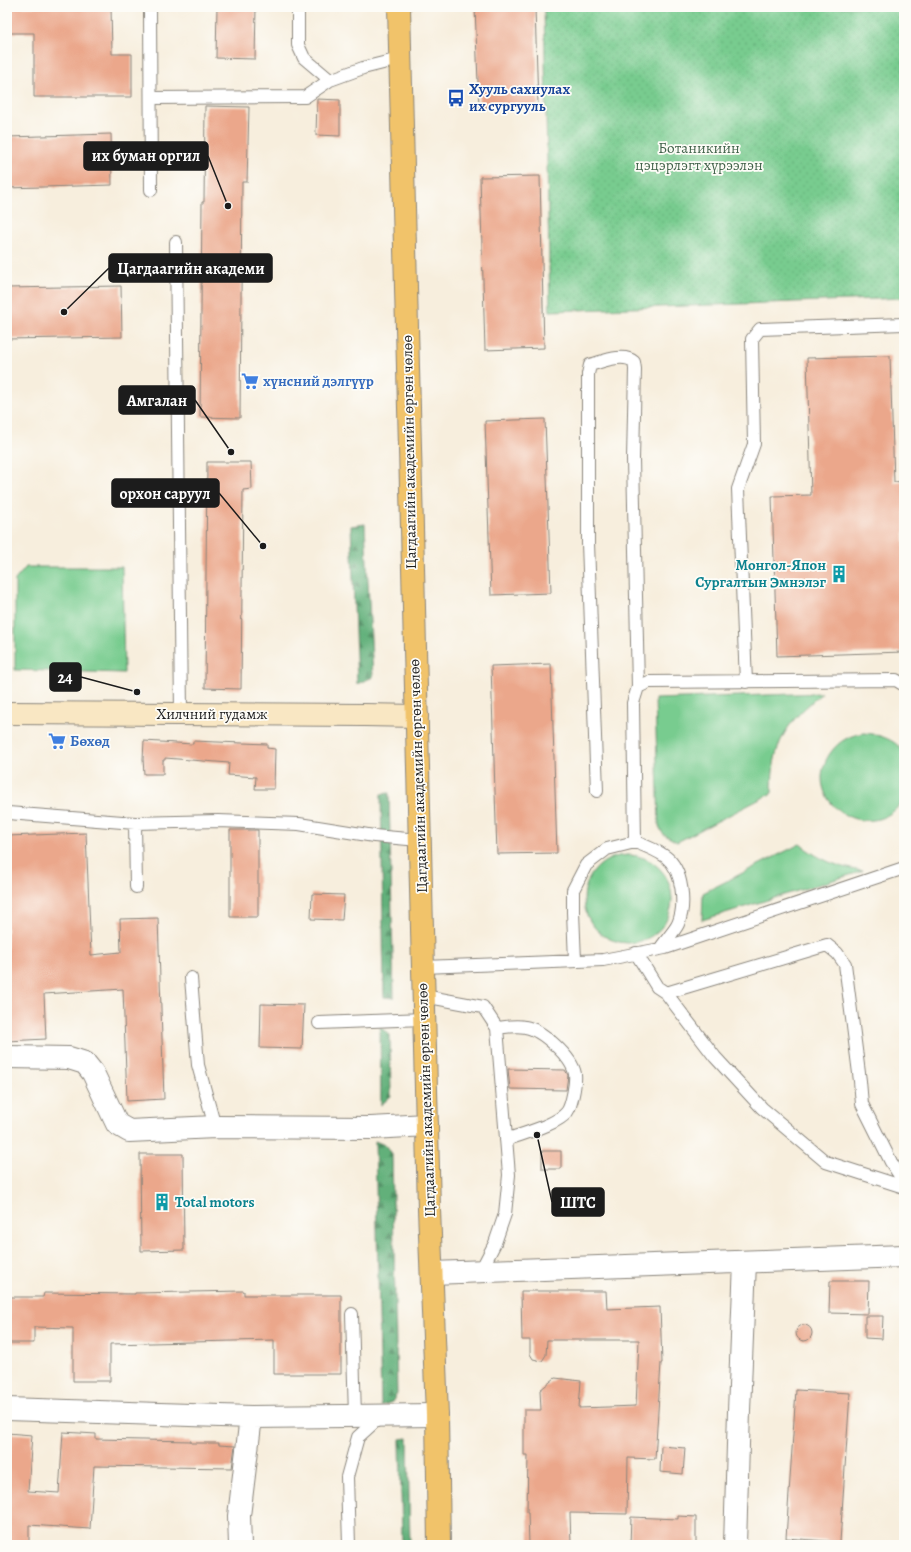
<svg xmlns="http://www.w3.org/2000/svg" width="911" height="1552" font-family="Alegreya,serif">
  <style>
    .grass { fill: #78cc8f; stroke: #4a7456 }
    .forest { fill: url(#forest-firs); stroke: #3f664b }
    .garden { fill: url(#garden-dots); stroke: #4a7456 }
    .building { fill: #eba78b }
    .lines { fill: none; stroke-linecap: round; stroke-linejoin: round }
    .service-casing { stroke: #8a857c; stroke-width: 14 }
    .minor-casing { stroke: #8a857c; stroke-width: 24 }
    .secondary-casing { stroke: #8a857c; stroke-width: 24 }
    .trunk-casing { stroke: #8a857c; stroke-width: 24 }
    .service { stroke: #fff; stroke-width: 12 }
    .minor { stroke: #fff; stroke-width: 22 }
    .secondary { stroke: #f9e7c3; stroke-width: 22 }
    .trunk { stroke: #f1c36a; stroke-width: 22 }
    .labels { text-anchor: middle; stroke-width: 3.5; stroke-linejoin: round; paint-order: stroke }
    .transit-label { font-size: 15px; font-weight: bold; fill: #164399; stroke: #fdfcf7; text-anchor: start }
    .park-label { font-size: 15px; fill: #41624a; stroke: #fdfcf7 }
    .shop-label { font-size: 15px; font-weight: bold; fill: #366cbe; stroke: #fdfcf7; text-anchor: start }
    .street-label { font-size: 15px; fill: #1c1c1c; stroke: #fdfcf7 }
    .culture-label { font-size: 15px; font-weight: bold; fill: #0d838f; stroke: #fdfcf7; text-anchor: end }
    .leader { fill: none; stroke: #1c1c1c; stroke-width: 1.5 }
    .callout-dot { fill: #1c1c1c; stroke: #fdfcf7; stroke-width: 1.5 }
    .callout { fill: #1c1c1c; stroke: #1c1c1c; stroke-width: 1.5 }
    .callout-label { font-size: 16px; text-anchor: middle; font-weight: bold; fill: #fff }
  </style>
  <defs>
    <pattern id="forest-firs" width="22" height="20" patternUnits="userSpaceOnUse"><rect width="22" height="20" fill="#62b07a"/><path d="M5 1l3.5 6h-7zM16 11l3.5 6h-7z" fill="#508e63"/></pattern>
    <pattern id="garden-dots" width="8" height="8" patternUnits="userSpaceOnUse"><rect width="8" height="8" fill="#78cc8f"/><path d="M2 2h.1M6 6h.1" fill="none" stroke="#67af7b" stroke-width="1.8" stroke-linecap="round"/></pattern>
  </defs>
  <rect width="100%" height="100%" fill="#fdfcf7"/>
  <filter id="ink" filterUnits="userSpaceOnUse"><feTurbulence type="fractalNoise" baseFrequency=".025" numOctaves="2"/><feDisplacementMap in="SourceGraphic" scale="8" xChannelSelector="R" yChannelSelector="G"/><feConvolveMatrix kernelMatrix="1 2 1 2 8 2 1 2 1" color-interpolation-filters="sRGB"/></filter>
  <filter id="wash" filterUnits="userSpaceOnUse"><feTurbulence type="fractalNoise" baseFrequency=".012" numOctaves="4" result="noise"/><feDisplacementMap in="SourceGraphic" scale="16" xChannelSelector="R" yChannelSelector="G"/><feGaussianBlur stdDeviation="0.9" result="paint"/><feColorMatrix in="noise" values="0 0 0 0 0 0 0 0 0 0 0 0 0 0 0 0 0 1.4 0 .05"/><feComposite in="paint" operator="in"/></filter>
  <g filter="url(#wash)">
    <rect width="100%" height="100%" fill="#f7eedd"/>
    <path class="grass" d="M26 567H122L124 673 15 670V580Z
      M822 693C785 724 772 743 772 793L677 842 663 834 659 826 655 699Z
      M864 733C877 734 900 740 904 755 906 764 904 790 904 800 868 850 797 799 831 752 839 741 850 735 864 733Z
      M800 844C818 859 839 868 863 871L702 920 703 893Z
      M584 899a44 44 0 1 1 88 0a44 44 0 1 1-88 0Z"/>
    <path class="forest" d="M365 524 373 677 357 684 351 526Z
      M389 793 394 998 384 997 381 794Z
      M380 1027 390 1035 391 1096 381 1105Z
      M375 1141 387 1146 392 1154 397 1394 392 1402 381 1406Z
      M408 1438 410 1545H402L400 1439Z"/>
    <path class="garden" d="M544 7H904V298L550 311Z"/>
    <g id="blocks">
      <path class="building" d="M7 7H111L112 54H132V97H34V33H7Z
        M217 7H256L255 59 216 58Z
        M475 7H535L538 105 479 107Z
        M317 99 340 100V136L316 135Z
        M205 106 249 107 247 182H242L240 418 200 417 202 202H204Z
        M111 134 112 185 7 188V137Z
        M540 176 544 348 485 350 480 177Z
        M121 286 122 337 7 339V288Z
        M890 356 894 482 904 481V652L777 656 772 496 811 495 807 358Z
        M545 419 551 593 491 595 485 421Z
        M207 462H251L252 489 243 490 241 689 205 688Z
        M551 664 557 853 497 854 491 666Z
        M144 741 193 744V741L267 744V748L275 749 274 789H255L256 777 228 775 229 763 165 758V760H163V774H144L143 759Z
        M230 830H258V917H230Z
        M86 833 91 955 121 952 120 919 158 918 164 1099 127 1101 123 989 44 994 46 1039 7 1041V836Z
        M312 894 344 895 342 920 311 919Z
        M261 1004 304 1005 302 1049 260 1048Z
        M508 1069 565 1070 568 1075 566 1090 510 1089Z
        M542 1151H561V1169H542Z
        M140 1154H183L184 1250 141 1251Z
        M830 1281H869L868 1314 829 1313Z
        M244 1291V1295H341V1374H274V1340L110 1344V1381H73V1328L34 1327V1343H7V1297H43L44 1293 135 1294V1293Z
        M521 1291H606L607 1309 660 1307 662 1363H661L655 1459 628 1458 627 1514 570 1513 571 1545H529L528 1512H527L528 1455H524V1410H541L540 1390 555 1378 581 1381 579 1408 636 1406 639 1340H547L546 1355 542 1361 533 1359 530 1354V1340H522Z
        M865 1316H883L882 1339 865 1338Z
        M796 1333a8 8 0 1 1 16 0a8 8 0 1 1-16 0Z
        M796 1390 850 1393 840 1542 786 1538Z
        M63 1432 96 1434V1439L191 1441V1443H219V1445L235 1446 232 1468 94 1466 90 1529 29 1525V1545H7V1433L32 1435 28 1491 59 1493Z
        M661 1446 685 1448 683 1474 660 1472Z
        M678 1516 696 1517V1545H630L631 1517 678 1519Z"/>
    </g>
  </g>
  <g filter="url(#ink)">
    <use href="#blocks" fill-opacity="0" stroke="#8a857c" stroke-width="1"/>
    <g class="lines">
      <g class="service-casing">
        <path id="service" d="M150 7 151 190
          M298 7V45L304 58 330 80
          M151 98 305 97 330 80 363 68 399 59
          M176 242 181 714
          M746 682 738 489 754 444 752 339 760 329 904 324
          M597 791 588 543V374L590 365 593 364C604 361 624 353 634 362L635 369 633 459 638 687
          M8 813 135 823 218 821 299 824 374 836 419 840
          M135 823 136 887
          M635 842C646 846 657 850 666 857 683 870 686 905 678 924 674 932 665 941 660 949
          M636 953 657 987 666 993 827 945 837 953 845 964 860 1081 862 1104 891 1162 904 1182
          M575 961 573 912V890L586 865 607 849 635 842 633 703 638 687 649 682 896 680 904 685
          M423 967 603 960 665 948 904 868
          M191 978 198 1065 215 1127
          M666 993 715 1057 762 1108 826 1162 904 1187
          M424 996 483 1007 497 1028 509 1175 505 1214 495 1243 480 1272
          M319 1023 424 1019
          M497 1028C506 1027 516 1025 525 1027 541 1029 572 1057 575 1074 576 1082 572 1105 567 1112 557 1125 521 1134 506 1140
          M352 1314 355 1416
          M349 1545 347 1477 358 1437 381 1416"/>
      </g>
      <g class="minor-casing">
        <path id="minor" d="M7 1057 69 1058 85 1063 93 1073 117 1124 129 1131 215 1127 371 1128 427 1125
          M432 1273 904 1256
          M7 1409 251 1417 437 1415
          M240 1545 239 1516 251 1417
          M735 1545 739 1411 745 1262"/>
      </g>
      <g class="secondary-casing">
        <path id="secondary" d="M7 713 365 715 417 716"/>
      </g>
      <g class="trunk-casing">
        <path id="trunk" d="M399 7 429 1209 437 1415 439 1545"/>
      </g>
      <use href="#service" class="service"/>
      <use href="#minor" class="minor"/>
      <use href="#secondary" class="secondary"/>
      <use href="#trunk" class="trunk"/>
    </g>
  </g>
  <defs>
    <g id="bus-bare" transform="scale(1.38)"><path d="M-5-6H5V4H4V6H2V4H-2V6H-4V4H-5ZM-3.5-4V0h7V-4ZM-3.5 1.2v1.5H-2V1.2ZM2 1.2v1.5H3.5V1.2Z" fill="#1a4fb4" stroke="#fdfcf7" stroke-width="2.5" paint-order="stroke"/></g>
    <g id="supermarket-bare" transform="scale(1.38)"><path d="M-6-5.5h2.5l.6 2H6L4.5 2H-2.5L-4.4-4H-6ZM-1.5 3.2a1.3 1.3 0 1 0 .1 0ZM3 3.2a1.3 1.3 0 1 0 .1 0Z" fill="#3f7fe0" stroke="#fdfcf7" stroke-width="2.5" paint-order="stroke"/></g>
    <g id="building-bare" transform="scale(1.38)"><path d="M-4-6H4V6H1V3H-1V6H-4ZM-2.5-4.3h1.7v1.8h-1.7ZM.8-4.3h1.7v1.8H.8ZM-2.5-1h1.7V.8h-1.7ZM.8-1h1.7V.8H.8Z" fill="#0f9aa8" stroke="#fdfcf7" stroke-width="2.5" paint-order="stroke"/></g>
  </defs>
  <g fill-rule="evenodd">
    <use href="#bus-bare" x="456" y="98"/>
    <use href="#supermarket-bare" x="250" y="381"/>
    <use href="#building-bare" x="839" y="574"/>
    <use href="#supermarket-bare" x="57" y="741"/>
    <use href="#building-bare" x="162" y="1202"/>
  </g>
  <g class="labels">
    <g class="transit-label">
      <text x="469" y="94">Хууль сахиулах<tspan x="469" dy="17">их сургууль</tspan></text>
    </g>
    <g class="park-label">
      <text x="699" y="153">Ботаникийн<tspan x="699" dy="17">цэцэрлэгт хүрээлэн</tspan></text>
    </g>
    <g class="shop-label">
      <text x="263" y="386">хүнсний дэлгүүр</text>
      <text x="70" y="746">Бөхөд</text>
    </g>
    <g class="street-label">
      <text transform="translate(409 452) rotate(-91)" y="5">Цагдаагийн академийн өргөн чөлөө</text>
      <text x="212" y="719">Хилчний гудамж</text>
      <text transform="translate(418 776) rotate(-92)" y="5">Цагдаагийн академийн өргөн чөлөө</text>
      <text transform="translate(426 1100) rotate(-92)" y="5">Цагдаагийн академийн өргөн чөлөө</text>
    </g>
    <g class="culture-label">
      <text x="826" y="570">Монгол-Япон<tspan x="826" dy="17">Сургалтын Эмнэлэг</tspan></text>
      <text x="175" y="1207" text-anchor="start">Total motors</text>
    </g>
  </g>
  <path class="leader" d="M228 206L208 156M64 312L109 268M231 452L195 400M263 546L219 493M137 692L81 677M537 1135L552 1202"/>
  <g class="callout-dot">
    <circle cx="228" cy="206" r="4"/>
    <circle cx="64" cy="312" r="4"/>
    <circle cx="231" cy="452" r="4"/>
    <circle cx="263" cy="546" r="4"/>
    <circle cx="137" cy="692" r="4"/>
    <circle cx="537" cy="1135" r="4"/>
  </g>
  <g class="callout">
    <rect x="84" y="142" width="124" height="28" rx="4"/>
    <rect x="109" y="254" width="163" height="28" rx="4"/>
    <rect x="119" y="386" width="76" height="28" rx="4"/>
    <rect x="112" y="479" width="107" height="28" rx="4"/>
    <rect x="50" y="663" width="31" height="28" rx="4"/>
    <rect x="552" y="1188" width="52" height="28" rx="4"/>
  </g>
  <g class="callout-label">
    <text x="146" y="161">их буман оргил</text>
    <text x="191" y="274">Цагдаагийн академи</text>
    <text x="157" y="406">Амгалан</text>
    <text x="165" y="499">орхон саруул</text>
    <text x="65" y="683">24</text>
    <text x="578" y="1208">ШТС</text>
  </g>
  <rect width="911" height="1552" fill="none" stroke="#fdfcf7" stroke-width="24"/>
</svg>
